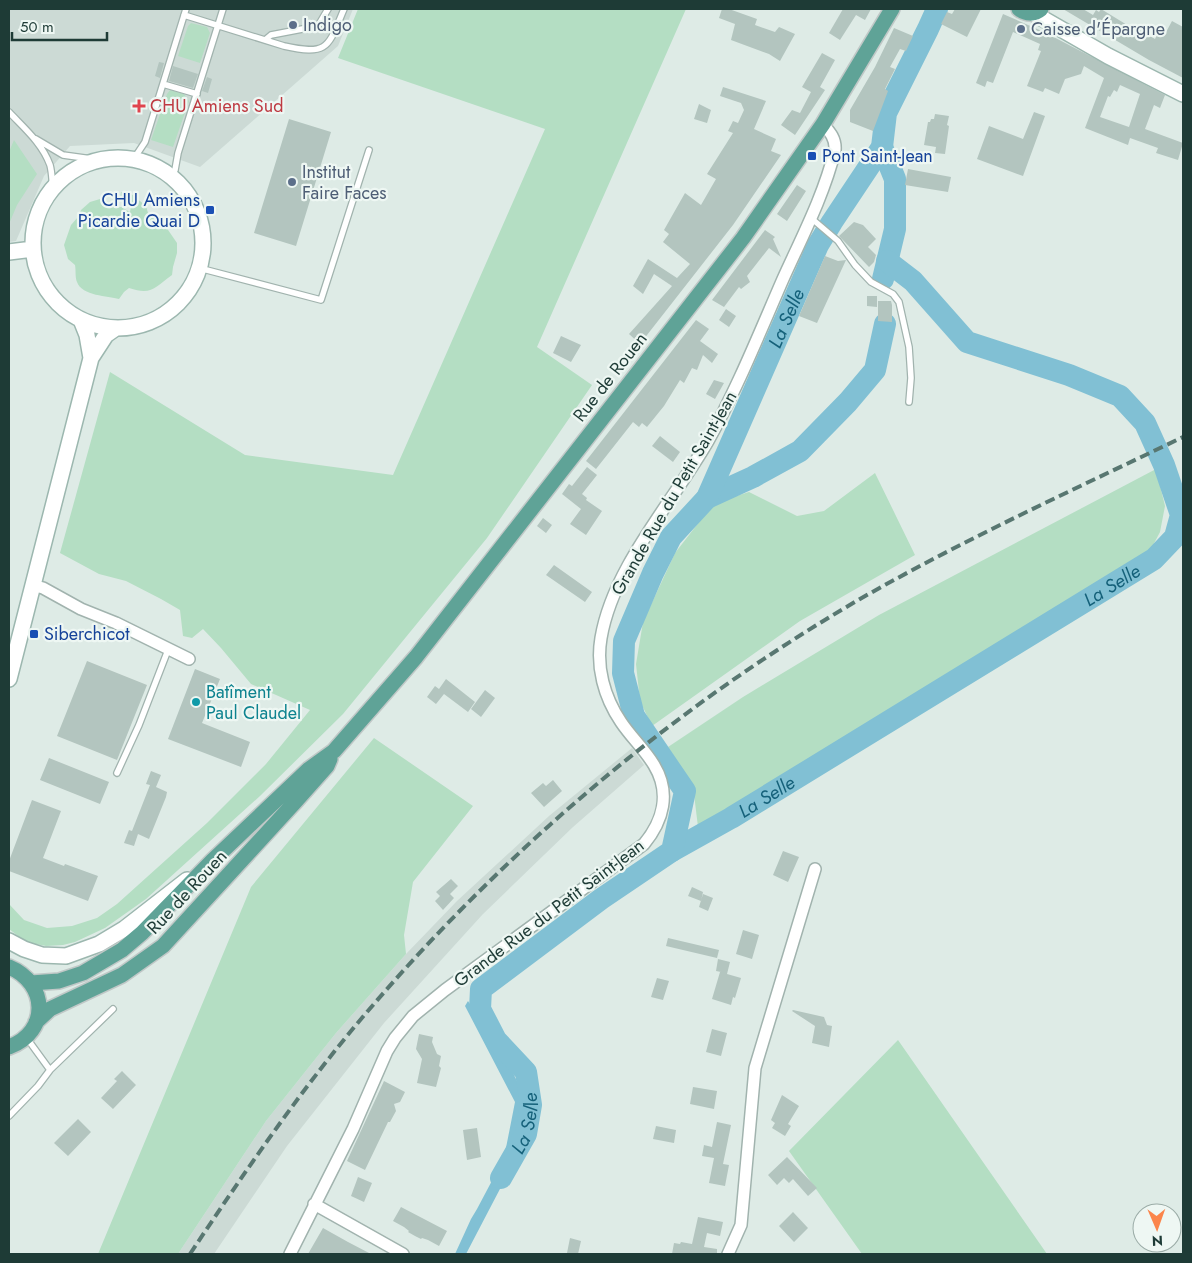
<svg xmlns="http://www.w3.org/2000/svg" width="1192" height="1263" font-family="Jost,sans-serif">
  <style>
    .built { fill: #ccdad5 }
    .green { fill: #b4dec3 }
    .water { fill: #81c0d4 }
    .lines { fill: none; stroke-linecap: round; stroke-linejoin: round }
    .river { stroke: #81c0d4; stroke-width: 22 }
    .building { fill: #b3c5bf; fill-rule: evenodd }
    .lane-casing { stroke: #a1b3ae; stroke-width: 8 }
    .street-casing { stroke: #a1b3ae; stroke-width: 14 }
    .secondary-casing { stroke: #9cb7af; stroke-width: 18 }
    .primary-casing { stroke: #c0c8c7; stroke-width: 18 }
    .lane { stroke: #fff; stroke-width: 5.5 }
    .street { stroke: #fff; stroke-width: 11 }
    .secondary { stroke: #fff; stroke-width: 15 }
    .primary { stroke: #5fa397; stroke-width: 15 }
    .rail { stroke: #587771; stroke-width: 4; stroke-dasharray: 10 5; stroke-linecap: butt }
    .service-dot { fill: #5c6f8a; stroke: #eef7f3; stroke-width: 2 }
    .health-dot { fill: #e0444e; stroke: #eef7f3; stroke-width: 2 }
    .transit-dot { fill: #1a4fb4; stroke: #eef7f3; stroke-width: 2 }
    .culture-dot { fill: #0f9aa8; stroke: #eef7f3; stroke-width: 2 }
    .labels { text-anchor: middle; stroke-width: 4.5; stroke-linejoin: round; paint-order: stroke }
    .service-label { font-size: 18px; fill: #4e5e75; stroke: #eef7f3; text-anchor: start }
    .health-label { font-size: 18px; fill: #be3a42; stroke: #eef7f3; text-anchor: start }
    .transit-label { font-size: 18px; fill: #164399; stroke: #eef7f3; text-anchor: start }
    .street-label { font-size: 18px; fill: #1e3b36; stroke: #eef7f3 }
    .culture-label { font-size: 18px; fill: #0d838f; stroke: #eef7f3; text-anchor: start }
    .water-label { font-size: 19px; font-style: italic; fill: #15617a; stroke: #eef7f3 }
  </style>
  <rect width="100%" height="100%" fill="#deebe6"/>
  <path class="built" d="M9 9H353L338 46 200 167 134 143 70 146 44 176 16 241 9 242Z
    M632 748 644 765 573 827 483 914 384 1023 287 1146 214 1254H178L266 1121 336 1033 406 954 457 901 549 816Z"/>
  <path class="green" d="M358 9H686L537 347 592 385 487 538 343 714 260 796 146 899 105 928 75 942 63 945 46 946 26 942 9 929V904L24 920 47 928 72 926 97 918 117 904 207 823 266 764 310 710 251 684 221 648 203 629 192 638 183 636 180 610 161 599 126 581 99 574 60 553 110 372 245 455 393 475 545 129 338 58Z
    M191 23 207 27 210 33 200 63 178 56 188 26Z
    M170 90 184 94 189 101 173 147 151 140 167 94Z
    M14 140 37 174 17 205 9 224V152Z
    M121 192H129L146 206 148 213 166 227 177 243V253L173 267 172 275C155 287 152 296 129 288L124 292 119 299C108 296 82 296 77 282 75 278 76 270 75 265L68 259 64 245 71 225 78 217 81 210 90 202 100 199 108 202 116 208 121 207 130 212 131 206 120 199Z
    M1156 469 1165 506 1160 532 1149 553 698 827 693 786 668 747 743 697 879 615Z
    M875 473 915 555 800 621 652 726 640 701 636 664 643 622 675 553 714 503 749 492 797 516 824 511Z
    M374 738 473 806 413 882 404 935 406 954 336 1033 266 1121 178 1254H98L251 887Z
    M898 1040 1047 1254H862L789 1151Z"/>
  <path class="water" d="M468 1001 511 1069 522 1091 525 1107 513 1164 466 1254H455L471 1219 477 1209 504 1158 515 1102 465 1006Z"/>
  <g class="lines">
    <g class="river">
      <path d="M882 147 895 179V229L883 279"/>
      <path d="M707 498 753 477 800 451 848 402 875 370 885 324"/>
      <path id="s1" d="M672 851 731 818 1154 559 1175 537 1181 515 1164 465 1145 423 1120 396 1069 375 967 342 913 281 887 261"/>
      <path id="s2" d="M501 1178 526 1134 531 1105 526 1072 496 1040 480 1009 481 989 601 899 672 851 685 791 634 716 623 673 624 641 653 573 671 537 707 498 818 245 832 222 882 147 886 113 928 29 937 9"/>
    </g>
  </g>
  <path class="building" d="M722 9H729L757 19 755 25 775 32 779 27 795 34 780 61 769 54 731 40 735 24 719 18Z
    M843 9H871L865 20 856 15 840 40 829 33Z
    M955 9H981L967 37 941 24 947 12 952 14Z
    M1063 9H1083L1093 15 1096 10 1099 12 1101 9 1137 31 1138 29 1155 39 1158 33 1164 36 1172 21 1183 27V78L1149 60Z
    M1003 14 1044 32 1165 95 1160 108 1154 105 1145 129 1183 143 1178 160 1156 153 1158 148 1130 138 1128 145 1085 128 1104 78 1084 66 1081 74 1065 79 1059 94 1045 88 1043 92 1027 86 1041 51 1038 50 1040 44 1013 32 993 83 987 81 985 87 976 83ZM1120 85 1140 94 1129 127 1100 117 1108 96 1110 97 1114 90 1117 92Z
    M894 28 913 36 906 51 900 49 890 67 895 69 885 89 888 91 873 131 850 122V110L875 67Z
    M822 53 835 60 820 87 825 90 795 135 781 125 792 110 800 113 811 92 802 87Z
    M159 62 164 63 160 78 155 76Z
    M173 66 198 74 193 88 169 81Z
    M207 77 212 79 208 93 202 91Z
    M723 87 766 101 754 129 776 139 771 151 781 155 733 225 640 344 629 334 672 286 654 274 643 294 633 286 648 259 677 278 690 264 663 242 669 234 664 230 685 193 701 205 716 179 707 174 733 133 728 131 733 121 738 123 744 110 741 103 720 96Z
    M699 104 711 110 707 123 694 119Z
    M1034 112 1045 116 1023 176 977 159 989 126 1023 139Z
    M935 114 949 116 947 125 949 126 945 154 935 153 936 147 924 145 928 122H930L931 119H934Z
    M289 119 331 132 296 246 254 233Z
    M908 169 951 177 948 192 905 185Z
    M797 185 806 191 787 221 777 214Z
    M854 222 863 225 876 239 868 247 876 255 874 262 869 267 839 236Z
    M765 230 775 237 773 239 781 257 769 248 747 276 750 282 741 289 739 287 724 307 712 300Z
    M825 256 838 261 846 260 817 323 799 316Z
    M867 296H877V307L867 306Z
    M878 301H891L892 305V322L878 321Z
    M726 309 736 316 729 327 719 320Z
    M696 320 709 329 700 341 718 354 712 363 703 355 697 370 692 368 684 383 680 380 664 406 647 427 642 423 639 427 633 422 596 469 586 461Z
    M561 336 581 345 571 362 553 353Z
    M714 380 724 383 715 399 706 394Z
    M660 436 680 452 673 462 652 446Z
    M587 467 597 475 582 494 587 498 586 500 602 511 586 535 570 524 581 509 562 494 569 484 572 486Z
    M543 518 552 525 546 533 537 526Z
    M554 565 592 592 585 602 546 575Z
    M87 661 147 685 117 760 57 736Z
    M195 669 220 679 202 723 250 742 241 767 168 739Z
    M446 679 475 702 468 712 444 694 436 704 427 697 435 686 439 689Z
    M485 690 495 698 481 717 471 709Z
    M49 758 109 782 100 804 40 780Z
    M151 771 161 775 156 787 167 792 166 797 149 839 138 834 134 846 124 843 129 830 132 831 150 785 146 784Z
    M553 780 562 791 544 807 531 793 543 783 546 786Z
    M32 800 61 811 43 858 64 866 65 864 98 876 88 901 9 871V861Z
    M783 851 799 857 788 882 773 875Z
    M451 879 458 886 450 894 454 898 443 910 435 901 440 896 436 892Z
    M692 887 703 892 701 901 688 896Z
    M703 894 713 898 708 911 699 907Z
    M743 930 759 935 752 959 736 954Z
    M668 938 719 950 717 958 666 946Z
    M718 959 730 962 727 974 741 978 735 998 733 997 731 1005 712 999 720 972H721L716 971Z
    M657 978 669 981 663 1000 651 997Z
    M793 1010 824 1017 827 1025 832 1026 829 1047 812 1043 815 1026 792 1011Z
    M712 1029 727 1033 721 1056 706 1052Z
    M419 1034 433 1037 432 1042 437 1054 441 1056 439 1066 441 1068 436 1087 417 1083 422 1059 416 1049Z
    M122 1071 136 1085 113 1109 101 1098 117 1081 114 1079Z
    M384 1081 405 1092 400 1102 394 1104 396 1111 390 1122H388L365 1170 347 1161Z
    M693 1087 717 1091 714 1109 690 1104Z
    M782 1095 799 1106 788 1124 791 1126 785 1136 772 1128 775 1123 771 1120Z
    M78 1119 91 1132 68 1156 54 1143Z
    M717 1122 731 1125 723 1164 729 1165 725 1186 709 1183 714 1158 702 1156 704 1145 712 1147Z
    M656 1126 676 1130 674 1143 653 1139Z
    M477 1128 481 1157 467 1160 463 1130Z
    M787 1157 817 1188 808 1196 793 1179 789 1183 784 1178 777 1185 768 1175Z
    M358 1177 372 1183 364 1202 351 1196Z
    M401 1207 447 1231 439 1246 428 1240 422 1238 421 1239 415 1236 408 1232 409 1231 404 1227 393 1221Z
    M793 1212 808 1228 794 1242 779 1226Z
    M698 1217 723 1222 720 1236 707 1233 704 1247 717 1249V1254H672L674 1243 680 1244 681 1242 692 1244Z
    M323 1228 348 1242 371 1254H308Z
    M570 1238 581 1241 578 1254 567 1253Z"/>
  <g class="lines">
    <g class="lane-casing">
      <path id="lane" d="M184 15 284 46C329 56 328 47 344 9
        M265 40 271 35 318 26 328 9
        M163 84 197 94
        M9 112C24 128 42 143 50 165 52 172 52 181 53 189
        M36 139 63 155 99 160
        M133 160 145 142 186 9
        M171 177 175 170 178 153 223 9
        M811 218 838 241 855 265 871 282 893 294 899 302 909 347 911 378 909 402
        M199 268 321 300 369 150
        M117 773 139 725 168 650
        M26 1037 50 1070
        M9 1116 38 1086 50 1070 113 1009"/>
    </g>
    <g class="street-casing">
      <path id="street" d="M32 585 43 588 81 609 116 623 189 659
        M314 1204 403 1254
        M290 1254 353 1129 387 1051 395 1038 413 1016 445 990 644 844C663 821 671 793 654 765 645 750 631 737 621 722 604 697 596 667 601 638 613 567 673 502 708 441 737 389 759 334 783 279 802 237 824 195 835 150 836 139 830 132 823 124
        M728 1254 741 1225 755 1068 815 869"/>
    </g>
    <g class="secondary-casing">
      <path id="secondary" d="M1033 13 1108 56 1183 94
        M33 243a85 85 0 1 1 170 0a85 85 0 1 1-170 0Z
        M9 252 33 249
        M81 320 87 335 91 358
        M9 679 91 358 106 335 116 328
        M9 941 24 949 42 955 66 956 99 944 124 929 187 880"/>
    </g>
    <g class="primary-casing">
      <path id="primary" d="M1019 9C1026 14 1034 15 1041 9
        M9 967C48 983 50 1032 9 1047
        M31 983 59 981 83 973 122 950 142 933 212 861 309 769 334 751 416 657 743 238 823 124 892 9
        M36 1022 50 1009 122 975 163 946 296 801 327 766 330 759"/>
    </g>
    <use href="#lane" class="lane"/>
    <use href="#street" class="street"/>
    <use href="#secondary" class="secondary"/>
    <use href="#primary" class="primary"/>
    <path class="rail" d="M190 1254C242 1176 295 1098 356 1025 498 856 669 710 860 599 965 539 1075 489 1183 437"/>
  </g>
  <g class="service-dot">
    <circle cx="293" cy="25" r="5"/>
    <circle cx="1021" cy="29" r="5"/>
    <circle cx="292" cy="182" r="5"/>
  </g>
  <path class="health-dot" d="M136.5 98.5h5v5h5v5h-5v5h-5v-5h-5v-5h5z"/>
  <g class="transit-dot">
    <rect x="807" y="151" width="10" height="10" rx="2.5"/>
    <rect x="205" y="205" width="10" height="10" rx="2.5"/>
    <rect x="29" y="629" width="10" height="10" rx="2.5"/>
  </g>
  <circle class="culture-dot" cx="196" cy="702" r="5"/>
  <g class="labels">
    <g class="service-label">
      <text x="303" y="31">Indigo</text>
      <text x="1031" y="35">Caisse d'Épargne</text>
      <text x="302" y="178">Institut<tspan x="302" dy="21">Faire Faces</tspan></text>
    </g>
    <g class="health-label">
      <text x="150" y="112">CHU Amiens Sud</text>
    </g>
    <g class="transit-label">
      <text x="822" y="162">Pont Saint-Jean</text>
      <text x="200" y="206" text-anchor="end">CHU Amiens<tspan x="200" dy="21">Picardie Quai D</tspan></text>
      <text x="44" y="640">Siberchicot</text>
    </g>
    <g class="street-label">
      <text transform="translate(610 377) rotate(-52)" y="6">Rue de Rouen</text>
      <text transform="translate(674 493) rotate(-60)" y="6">Grande Rue du Petit Saint-Jean</text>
      <text transform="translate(187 892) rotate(-47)" y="6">Rue de Rouen</text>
      <text transform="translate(549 913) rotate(-37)" y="6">Grande Rue du Petit Saint-Jean</text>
    </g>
    <g class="culture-label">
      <text x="206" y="698">Batîment<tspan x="206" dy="21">Paul Claudel</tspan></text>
    </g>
    <g class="water-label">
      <text dy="7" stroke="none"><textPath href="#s2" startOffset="1040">La Selle</textPath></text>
      <text dy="7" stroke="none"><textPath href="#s1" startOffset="514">La Selle</textPath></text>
      <text dy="7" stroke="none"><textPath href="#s1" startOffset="109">La Selle</textPath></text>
      <text dy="7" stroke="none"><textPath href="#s2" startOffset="61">La Selle</textPath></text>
    </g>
  </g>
  <rect width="1192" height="1263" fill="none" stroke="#1e3b36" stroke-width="20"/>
  <g transform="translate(1157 1228) rotate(178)"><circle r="24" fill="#eef7f3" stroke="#9baca7"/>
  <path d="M0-4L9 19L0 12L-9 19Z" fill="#fb854b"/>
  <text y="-8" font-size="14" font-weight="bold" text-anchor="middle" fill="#1e3b36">N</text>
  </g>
  <path d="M12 32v8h95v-8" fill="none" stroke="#1e3b36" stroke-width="2.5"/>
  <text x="20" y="32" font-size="15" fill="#1e3b36" stroke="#eef7f3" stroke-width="4" paint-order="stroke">50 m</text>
</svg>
